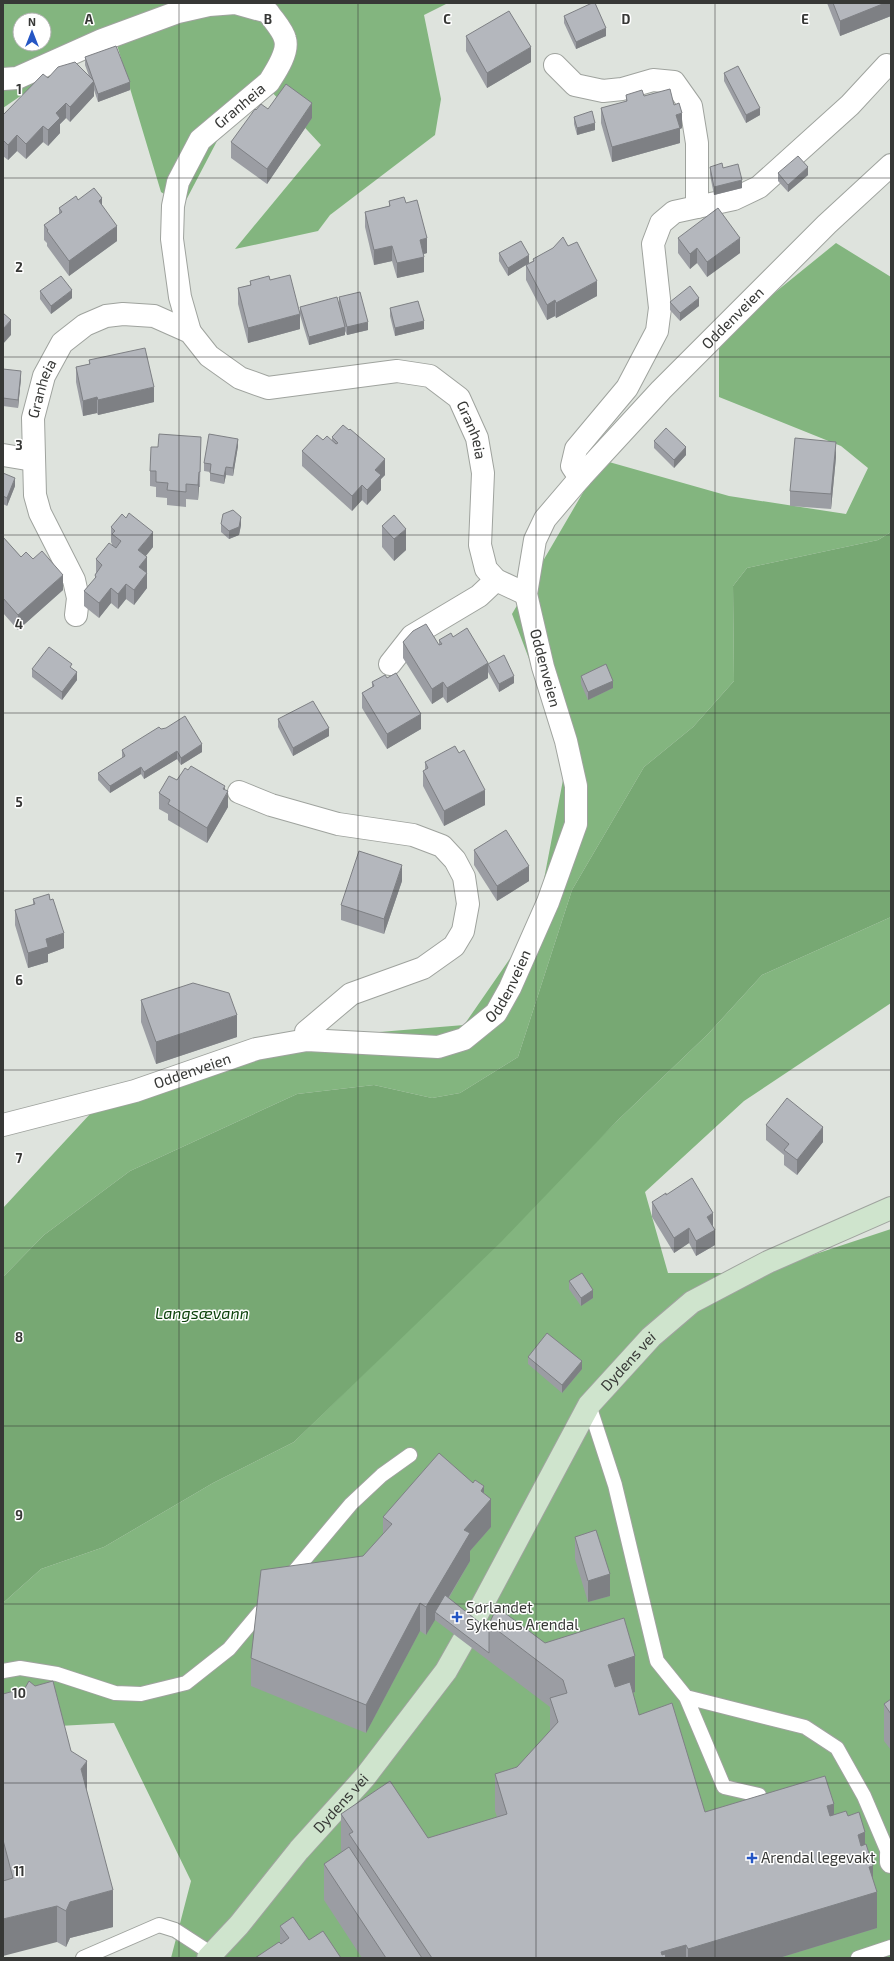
<svg xmlns="http://www.w3.org/2000/svg" width="894" height="1961" font-family="'Exo 2',sans-serif">
  <style>
    .forest { fill: #83b57f; fill-rule: evenodd }
    .water { fill: #77a873 }
    .lines { fill: none; stroke-linecap: round; stroke-linejoin: round }
    .lane-casing { stroke: #9fa39e; stroke-width: 16 }
    .street-casing { stroke: #9fa39e; stroke-width: 24 }
    .secondary-casing { stroke: #9fa39e; stroke-width: 24 }
    .lane { stroke: #fff; stroke-width: 14 }
    .street { stroke: #fff; stroke-width: 22 }
    .secondary { stroke: #cfe4cd; stroke-width: 22 }
    .wall { fill: #9b9da3 }
    .shaded-wall { fill: #7e8084 }
    .building { fill: #b4b7bd; stroke: #7e8084 }
    .grid { fill: none; stroke: #373836; stroke-width: 1; stroke-opacity: 0.55 }
    .poi-dot { fill: #2556c4; stroke: #fff; stroke-width: 1.5 }
    .labels { text-anchor: middle; stroke-width: 3; stroke-linejoin: round; paint-order: stroke }
    .street-label { font-size: 15px; fill: #373836; stroke: #fff }
    .poi-label { font-size: 15px; fill: #373836; stroke: #fff; text-anchor: start }
    .water-label { font-size: 16px; font-style: italic; fill: #0e430d; stroke: #fff }
    .grid-label { font-size: 13px; text-anchor: middle; font-weight: bold; fill: #373836; stroke: #fff; stroke-width: 3; stroke-linejoin: round; paint-order: stroke }
  </style>
  <rect width="100%" height="100%" fill="#dee3dd"/>
  <path class="forest" d="M3 3H448L424 15 441 99 435 135 330 215 318 231 235 249 321 145 270 90 228 120 183 206 161 192 117 45 73 60 3 108ZM20 20H44V44H20Z
    M836 243 891 277V532L878 540 747 568 733 586 734 681 693 727 644 767 572 890 518 1057 460 1093 432 1098 374 1085 297 1094 130 1171 44 1235 3 1277V1208L116 1086 283 1040 464 1025 536 921 567 759 512 614 602 460 729 496 846 514 868 468 841 446 719 397V338Z
    M891 917V1003L744 1101 645 1192 668 1273H758L891 1229V1958H171L191 1881 114 1723 3 1729V1603L41 1569 104 1547 213 1483 294 1442 424 1315 618 1120 708 1034 762 975Z"/>
  <path class="water" d="M891 532V917L762 975 708 1034 618 1120 501 1242 294 1442 213 1483 104 1547 41 1569 3 1603V1277L44 1235 130 1171 297 1094 374 1085 432 1098 460 1093 518 1057 572 890 644 767 693 727 734 681 733 586 747 568 878 540Z"/>
  <g class="lines">
    <g class="lane-casing">
      <path id="lane" d="M589 1405 615 1485 657 1661 686 1697 805 1727 837 1748 864 1796 890 1857
        M288 1579 351 1504 382 1475 410 1455
        M3 1671 20 1668 57 1674 115 1693 141 1694 186 1683 229 1649 260 1612
        M686 1697 724 1787 759 1795
        M83 1958 159 1925 175 1930 212 1954
        M858 1958 891 1947"/>
    </g>
    <g class="street-casing">
      <g id="street">
        <path d="M555 65 575 85 603 91 622 89 653 80 674 82 691 106 697 143V207"/>
        <path d="M3 79 17 78 102 40 178 12 209 5 235 3 268 12C273 20 283 30 285 39 289 52 276 71 269 82L200 140 178 182 173 206 172 239 180 297 190 332"/>
        <path d="M3 455 33 460"/>
        <path d="M580 478 572 466 576 449 627 388 657 331 660 308 653 244 661 223 674 212 734 199 759 187 850 105 887 65"/>
        <path id="s1" d="M76 615 78 598 74 580 40 513 35 495 33 418 44 376 62 343 85 325 106 316 123 314 154 316 190 332 209 356 240 378 268 388 397 371 430 376 459 398 477 438 483 473 480 545 486 569 496 580 526 594"/>
        <path d="M390 664 412 636 479 596 496 580"/>
        <path d="M239 792 271 805 338 824 413 835 442 846 455 860 464 877 468 904 463 931 454 946 423 968 351 994 306 1032 307 1040"/>
        <path id="s2" d="M3 1125 135 1091 256 1049 307 1040 438 1047 464 1039 496 1013 510 988 548 902 576 824V786L566 741 543 667 526 594 535 540 545 519 580 478 661 390 827 224 891 165"/>
        <path d="M891 1855V1862"/>
      </g>
    </g>
    <g class="secondary-casing">
      <g id="secondary">
        <path id="s3" d="M472 1624 589 1405 651 1337 692 1302 768 1262 891 1208"/>
        <path id="s4" d="M208 1958 239 1925 299 1850 365 1777 446 1671 463 1641"/>
      </g>
    </g>
    <use href="#lane" class="lane"/>
    <use href="#street" class="street"/>
    <use href="#secondary" class="secondary"/>
  </g>
  <path class="wall" d="M827 3H891V16L840 36Z
    M564 16 606 36 576 49 564 23Z
    M466 36 531 62 487 88 466 51Z
    M85 57 130 90 98 102 94 90V96L70 122 66 118 60 124V133L48 146 43 142 26 159 17 151 8 160 3 156V115L48 78 89 76 85 65Z
    M724 73 760 115 746 123 724 81Z
    M626 95 644 96 674 105 682 128 680 129V143L612 162 601 123V108L626 102Z
    M268 109 312 118 267 184 231 158V142L256 110Z
    M574 117 595 130 577 135 574 124Z
    M710 167 723 168 742 188 714 195 710 175Z
    M778 173 808 175 788 192 778 181Z
    M78 200 102 205 117 241 69 276 47 246V243L44 240V225L59 214V208Z
    M389 201 406 203 427 253 424 254V272L397 278 392 261 374 265 365 227V212L389 206Z
    M678 238 740 253 707 277 697 263 690 269 678 253Z
    M499 253 529 263 533 261V259L597 296 556 318 555 316 547 320 526 280V265L508 276 499 261Z
    M270 280 300 329 248 343 238 304V288L250 285V281Z
    M40 291 72 298 51 314 40 299Z
    M339 297 368 330 347 335 345 331V335L309 345 300 315V307L339 303Z
    M670 302 699 306 680 321 670 310Z
    M390 308 424 329 395 336 390 316Z
    M89 360 154 402 98 415 97 413 83 416 76 382V367L89 364Z
    M3 369 21 378 18 408 3 406Z
    M201 437 200 487H199L198 500 186 499V507L167 505V498L156 497V487L150 486V471L158 447Z
    M332 437 385 475 381 479V490L367 505 362 500 352 511 302 466V451L323 440H332Z
    M654 441 686 455 674 468 654 448Z
    M238 446 233 476 226 475 224 484 210 481V472L204 471V463Z
    M836 457 831 509 790 506V491Z
    M3 473 15 486 7 506 3 504Z
    M221 524 241 525 239 535 229 539 221 532Z
    M382 526 406 550 394 561 382 547Z
    M111 527 153 547 145 556 147 557V588L134 605 126 599 118 609 111 603 99 618 84 606V591L95 579V575L96 573V559L112 545V544L111 542Z
    M3 537 21 557 63 590 18 630 3 613Z
    M453 637 488 664 514 683 499 692 488 672V678L447 703 443 697 432 704 403 658V642L439 645V640Z
    M32 669 77 680 62 700 32 677Z
    M581 676 613 688 588 700 581 684Z
    M372 682 421 729 387 749 362 708V693L372 687Z
    M278 719 329 736 293 756 278 727Z
    M161 729 202 752 181 765 177 759 144 779 141 774 110 793 98 780V773L122 758V750Z
    M425 762 485 805 444 826 423 786V771L425 770Z
    M188 770 225 790 228 807 207 843 168 820V814L159 809V793L177 780Z
    M474 850 529 881 497 901 474 865Z
    M402 881 384 934 341 920V905Z
    M33 899 64 948 48 954V962L28 968 15 925V910L33 905Z
    M141 1000 237 1037 156 1064 141 1022Z
    M766 1125 823 1142 797 1175 784 1165V1155L766 1140Z
    M666 1195 713 1227 715 1245 696 1256 689 1243 674 1253 652 1217V1202Z
    M569 1281 593 1298 581 1306 569 1289Z
    M528 1357 582 1369 562 1393 528 1364Z
    M484 1493 491 1527 470 1551V1561L449 1598 489 1630V1624L545 1643 635 1692 633 1693 639 1715 705 1812 848 1816 865 1844 873 1879 877 1928 779 1958H362L324 1900V1864L342 1852 341 1850V1814L428 1838 497 1817 495 1811V1774L517 1767 550 1731V1707L435 1620 426 1635 420 1631 366 1733 251 1686V1658L363 1556 383 1534V1517Z
    M575 1537 610 1596 588 1602 575 1559Z
    M3 1694 71 1751 87 1792 113 1927 70 1938 66 1947 57 1942 4 1881 3 1876Z
    M891 1699V1750L884 1741V1704Z
    M280 1926 309 1940 255 1958 280 1943Z"/>
  <path class="shaded-wall" d="M885 3H891V16L840 36V21Z
    M606 28V36L576 49V42Z
    M531 47V62L487 88V73Z
    M94 81V96L70 122V107Z
    M130 82V90L98 102V94Z
    M66 103V118L60 124V133L48 146V130L56 113Z
    M312 103V118L267 184V169Z
    M760 108V115L746 123V115Z
    M682 113V128L680 129V143L612 162V147L676 115Z
    M595 123V130L577 135V128Z
    M43 126V142L26 159V144Z
    M17 135V151L8 160V145Z
    M808 167V175L788 192V185Z
    M742 180V188L714 195V187Z
    M102 198V213L99 201Z
    M117 226V241L69 276V261Z
    M427 238V253L420 255V240Z
    M740 238V253L707 277V262Z
    M392 246V261L374 265V250Z
    M697 248V263L690 269V254Z
    M529 255V263L508 276V268Z
    M424 257V272L397 278V263Z
    M597 281V296L556 318V303Z
    M72 290V298L51 314V306Z
    M699 298V306L680 321V313Z
    M555 300V316L547 320V305Z
    M300 314V329L248 343V328Z
    M11 320V335L3 344V329Z
    M424 321V329L395 336V328Z
    M368 322V330L347 335V327Z
    M345 327V335L309 345V337Z
    M21 371V378L18 408V400Z
    M154 387V402L98 415V400Z
    M97 397V413L83 416V401Z
    M238 439V446L233 476V468Z
    M836 442V457L831 509V494Z
    M686 447V455L674 468V460Z
    M385 459V475L381 479V490L367 505V490L375 470Z
    M226 467V475L224 484V476Z
    M199 472V487L198 500V485Z
    M15 478V486L7 506V498Z
    M362 485V500L352 511V496Z
    M241 517V525L239 535 229 539V531Z
    M406 529V550L394 561V539Z
    M153 532V547L138 566V550Z
    M147 557V573L139 582V567Z
    M147 573V588L134 605V590Z
    M63 575V590L18 630V615Z
    M126 584V599L118 609V594Z
    M111 588V603L99 618V603Z
    M488 663V678L447 703V688Z
    M77 672V680L62 700V692Z
    M514 676V683L499 692V684Z
    M613 681V688L588 700V692Z
    M443 682V697L432 704V689Z
    M421 714V729L387 749V734Z
    M329 728V736L293 756V748Z
    M202 744V752L181 765V758Z
    M177 751V759L144 779V772Z
    M141 767V774L110 793V786Z
    M225 786V797L228 791V807L207 843V828Z
    M485 790V805L444 826V811Z
    M402 865V881L384 934V919Z
    M529 866V881L497 901V886Z
    M64 933V948L48 954V962L28 968V953L46 939Z
    M237 1015V1037L156 1064V1042Z
    M823 1127V1142L797 1175V1160Z
    M713 1213V1229L707 1217Z
    M689 1228V1243L674 1253V1238Z
    M715 1230V1245L696 1256V1241Z
    M593 1290V1298L581 1306V1298Z
    M582 1361V1369L562 1393V1385Z
    M484 1486V1507L491 1499V1527L470 1551V1561L438 1615 435 1612V1620L426 1635V1607L464 1530 481 1491Z
    M610 1574V1596L588 1602V1581Z
    M420 1603V1631L366 1733V1705Z
    M635 1656V1692L608 1701V1665Z
    M87 1761V1797L81 1769Z
    M834 1804V1840L827 1806Z
    M865 1832V1868L858 1835Z
    M873 1866V1893L877 1892V1928L779 1958H688V1949L869 1867Z
    M113 1890V1927L70 1938 66 1947V1911L70 1902Z
    M57 1906V1942L3 1956V1919Z
    M686 1945V1958H661V1952Z"/>
  <path class="building" d="M592 3H595L606 28 576 42 564 16Z
    M833 3H885L840 21Z
    M509 11 531 47 487 73 466 36Z
    M116 46 130 82 98 94 85 57Z
    M75 62 94 81 70 107 66 103 56 113 60 118 48 130 43 126 26 144 17 135 8 145 3 140V115L43 74 48 78 58 67Z
    M738 66 760 108 746 115 724 73Z
    M286 84 312 103 267 169 231 142 255 109 256 110 261 104 268 109Z
    M670 89 674 105 679 103 682 113 676 115 680 128 612 147 601 108 627 101 626 95 642 90 644 96Z
    M592 111 595 123 577 128 574 117Z
    M798 156 808 167 788 185 778 173Z
    M722 163 723 168 738 164 742 180 714 187 710 167Z
    M94 188 102 198 99 201 117 226 69 261 47 231 48 230 44 225 62 212 59 208 76 196 78 200Z
    M404 197 406 203 417 200 427 238 420 240 424 257 397 263 392 246 374 250 365 212 390 206 389 201Z
    M718 208 740 238 707 262 697 248 690 254 678 238Z
    M563 237 568 246 577 242 597 281 556 303 555 300 547 305 526 265 534 261 533 259 553 248Z
    M521 241 529 255 508 268 499 253Z
    M290 275 300 314 248 328 238 288 251 285 250 281 269 276 270 280Z
    M61 276 72 290 51 306 40 291Z
    M690 286 699 298 680 313 670 302Z
    M360 292 368 322 347 327 339 297Z
    M337 297 345 327 309 337 300 307Z
    M418 301 424 321 395 328 390 308Z
    M3 313 11 320 3 329Z
    M145 348 154 387 98 400 97 397 83 401 76 367 90 364 89 360Z
    M3 369 21 371 18 400 3 398Z
    M343 425 349 430 350 429 385 459 375 470 381 475 367 490 362 485 352 496 302 451 317 435 323 440 327 436 336 444 338 443 332 437Z
    M666 428 686 447 674 460 654 441Z
    M159 434 201 437 200 472H199L198 485 186 484V492L167 490 168 483 156 482V471H150L151 447H158Z
    M209 434 238 439 233 468 226 467 224 476 210 473 211 464 204 463Z
    M795 438 836 442 831 494 790 491Z
    M3 473 15 478 7 498 3 496Z
    M233 510 241 517 239 527 229 531 221 524 223 514Z
    M129 513 153 532 138 550 147 557 139 567 147 573 134 590 126 584 118 594 111 588 99 603 84 591 96 577 95 575 102 565 96 559 109 543 116 548 121 541 112 534 115 531 111 527 122 514 126 518Z
    M394 515 406 529 394 539 382 526Z
    M3 537 21 557 26 552 33 559 42 551 63 575 18 615 3 598Z
    M426 624 439 645 442 644 439 640 451 633 453 637 467 628 488 663 447 688 443 682 432 689 403 642 413 631Z
    M49 647 72 664 70 667 77 672 62 692 32 669Z
    M504 655 514 676 499 684 488 664Z
    M606 664 613 681 588 692 581 676Z
    M396 673 421 714 387 734 362 693 374 686 372 682 385 675 387 678Z
    M313 701 329 728 293 748 278 719Z
    M185 716 202 744 181 758 177 751 144 772 141 767 110 786 98 773 125 756 122 750 159 727 161 729 166 728Z
    M455 746 459 753 464 750 485 790 444 811 423 771 428 768 425 762Z
    M191 766 225 786 223 789 228 791 207 828 168 804 170 800 159 793 169 776 177 780 185 768 188 770Z
    M506 830 529 866 497 886 474 850Z
    M359 851 402 865 384 919 341 905Z
    M49 894 50 900 53 899 64 933 46 939 48 947 28 953 15 910 35 904 33 899Z
    M193 983 229 993 237 1015 156 1042 141 1000Z
    M787 1098 823 1127 797 1160 784 1150 789 1144 766 1125Z
    M692 1178 713 1213 707 1217 715 1230 696 1241 689 1228 674 1238 652 1202 666 1193V1195Z
    M582 1273 593 1290 581 1298 569 1281Z
    M547 1333 582 1361 562 1385 528 1357Z
    M439 1453 473 1483 475 1480 484 1486 481 1491 491 1499 464 1530 470 1533 426 1607 420 1603 366 1705 251 1658 261 1570 363 1556 392 1524 383 1517Z
    M596 1530 610 1574 588 1581 575 1537Z
    M445 1595 489 1630V1653L435 1612Z
    M497 1607 545 1643 624 1618 635 1656 608 1665 615 1687 630 1682 639 1715 672 1703 705 1812 825 1776 834 1804 827 1806 830 1816 846 1811 848 1816 859 1812 865 1832 858 1835 861 1846 866 1844 873 1866 869 1867 877 1892 688 1949 686 1945 661 1952 662 1955 665 1954 666 1958H432L349 1834 353 1832 341 1814 390 1781 428 1838 507 1814 495 1774 517 1767 558 1722 550 1698 567 1693 563 1680 489 1624Z
    M29 1681 35 1686 53 1681 71 1751 87 1761 81 1769 113 1890 70 1902 66 1911 57 1906 3 1919V1881L13 1878 3 1840V1694L25 1688Z
    M891 1699V1714L884 1704Z
    M349 1847 422 1958H386L324 1864Z
    M293 1917 309 1940 323 1931 341 1958H255L279 1942 281 1944 289 1938 280 1926Z"/>
  <path class="grid" d="M179 3V1958M358 3V1958M536 3V1958M715 3V1958M3 178H891M3 357H891M3 535H891M3 713H891M3 891H891M3 1070H891M3 1248H891M3 1426H891M3 1604H891M3 1783H891"/>
  <g class="poi-dot">
    <path d="M455 1611h4v4h4v4h-4v4h-4v-4h-4v-4h4z"/>
    <path d="M750 1852h4v4h4v4h-4v4h-4v-4h-4v-4h4z"/>
  </g>
  <g class="labels">
    <g class="street-label">
      <text transform="translate(240 106) rotate(-40)" y="5">Granheia</text>
      <text dy="5" stroke="none"><textPath href="#s2" startOffset="1311">Oddenveien</textPath></text>
      <text dy="5" stroke="none"><textPath href="#s1" startOffset="237">Granheia</textPath></text>
      <text dy="5" stroke="none"><textPath href="#s1" startOffset="760">Granheia</textPath></text>
      <text transform="translate(545 668) rotate(75)" y="5">Oddenveien</text>
      <text dy="5" stroke="none"><textPath href="#s2" startOffset="545">Oddenveien</textPath></text>
      <text dy="5" stroke="none"><textPath href="#s2" startOffset="197">Oddenveien</textPath></text>
      <text dy="5" stroke="none"><textPath href="#s3" startOffset="307">Dydens vei</textPath></text>
      <text dy="5" stroke="none"><textPath href="#s4" startOffset="204">Dydens vei</textPath></text>
    </g>
    <g class="poi-label">
      <text x="466" y="1613">Sørlandet<tspan x="466" dy="17">Sykehus Arendal</tspan></text>
      <text x="761" y="1863">Arendal legevakt</text>
    </g>
    <g class="water-label">
      <text x="202" y="1319">Langsævann</text>
    </g>
  </g>
  <g class="grid-label">
    <text x="89" y="24">A</text>
    <text x="268" y="24">B</text>
    <text x="447" y="24">C</text>
    <text x="626" y="24">D</text>
    <text x="805" y="24">E</text>
    <text x="19" y="94">1</text>
    <text x="19" y="272">2</text>
    <text x="19" y="450">3</text>
    <text x="19" y="629">4</text>
    <text x="19" y="807">5</text>
    <text x="19" y="985">6</text>
    <text x="19" y="1163">7</text>
    <text x="19" y="1342">8</text>
    <text x="19" y="1520">9</text>
    <text x="19" y="1698">10</text>
    <text x="19" y="1876">11</text>
  </g>
  <rect width="894" height="1961" fill="none" stroke="#373836" stroke-width="8"/>
  <g transform="translate(32 32)"><circle r="19" fill="#ffffff" stroke="#afafaf"/>
  <path d="M0-3L7 15L0 10L-7 15Z" fill="#2556c4"/>
  <text y="-6" font-size="11" font-weight="bold" text-anchor="middle" fill="#373836">N</text>
  </g>
</svg>
